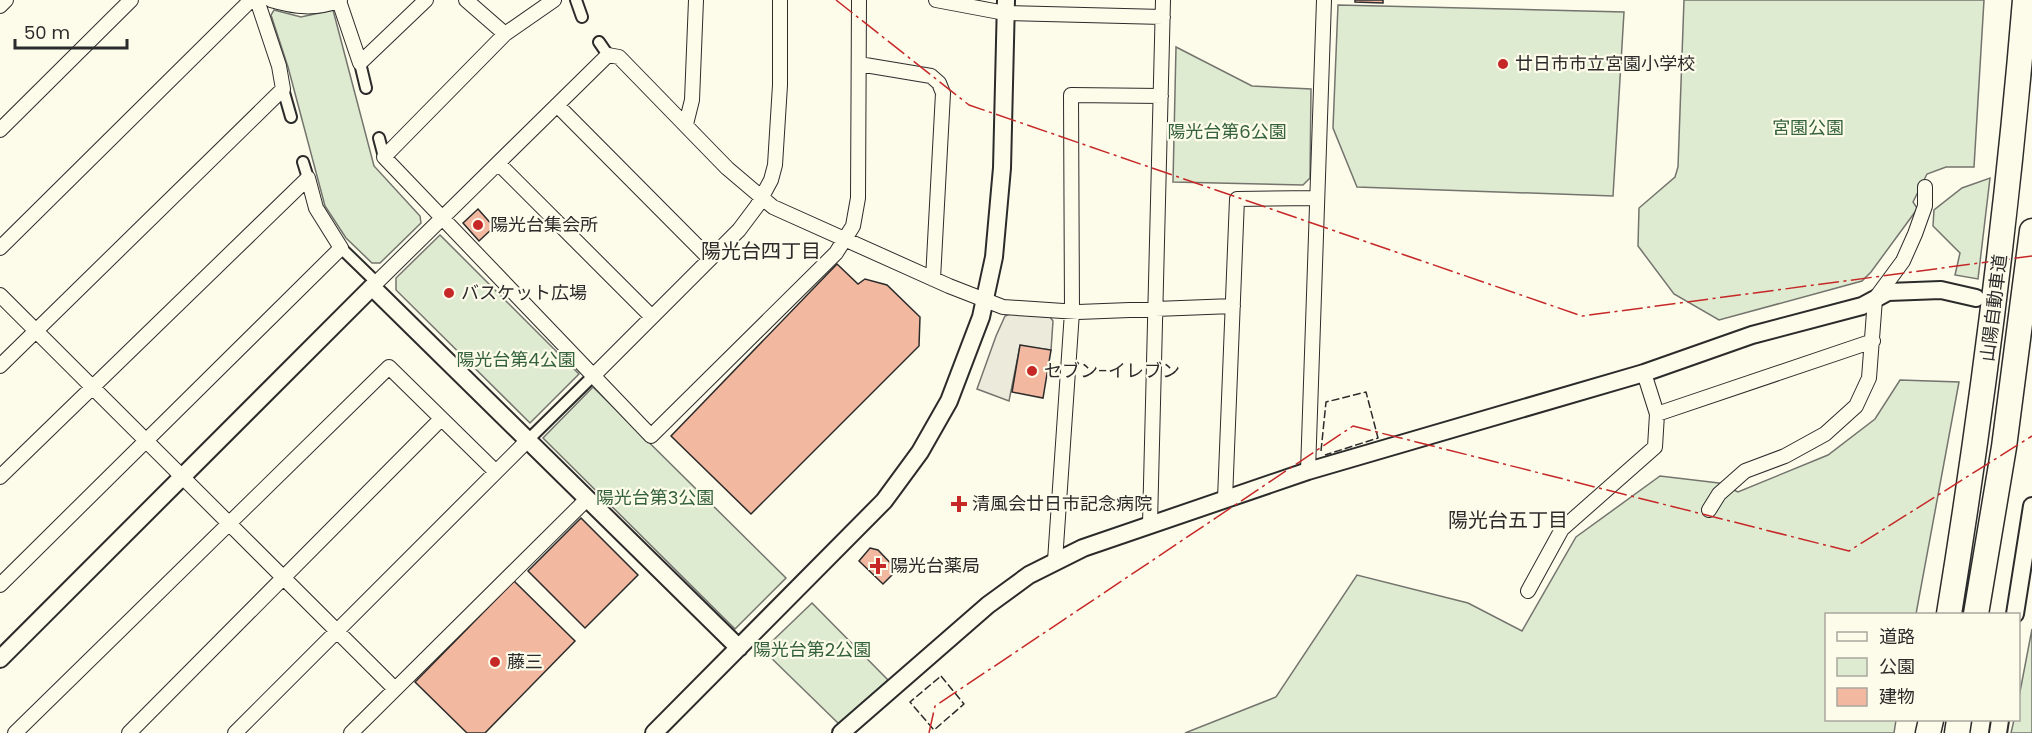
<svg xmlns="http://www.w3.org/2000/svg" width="2032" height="733" font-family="Poppins,'Noto Sans JP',sans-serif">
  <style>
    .green { fill: #deebd1; stroke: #74746e; stroke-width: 1.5 }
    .parking { fill: #eceadb; stroke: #74746e; stroke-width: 1.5 }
    .building { fill: #f2b8a0; stroke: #2b2b2b; stroke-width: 1.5 }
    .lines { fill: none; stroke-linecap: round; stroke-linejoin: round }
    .pedestrian-casing { stroke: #2b2b2b; stroke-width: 14 }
    .minor-casing { stroke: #2b2b2b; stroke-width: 16 }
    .tertiary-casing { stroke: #2b2b2b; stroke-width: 20 }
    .motorway-casing { stroke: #2b2b2b; stroke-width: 27 }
    .pedestrian { stroke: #fdfbea; stroke-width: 10 }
    .minor { stroke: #fdfbea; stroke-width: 14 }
    .tertiary { stroke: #fdfbea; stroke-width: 16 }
    .motorway { stroke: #fdfbea; stroke-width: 24 }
    .fence { stroke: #2b2b2b; stroke-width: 1.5; stroke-dasharray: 8 3; stroke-linecap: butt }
    .power { stroke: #c62828; stroke-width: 1.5; stroke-dasharray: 21 4.5 3 4.5; stroke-linecap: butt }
    .poi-dot { fill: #c62828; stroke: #fdfbea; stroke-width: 2 }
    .labels { text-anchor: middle; stroke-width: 4.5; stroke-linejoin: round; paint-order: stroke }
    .poi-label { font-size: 18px; fill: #2b2b2b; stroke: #fdfbea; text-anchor: start }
    .park-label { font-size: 18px; fill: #34623c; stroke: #fdfbea }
    .street-label { font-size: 18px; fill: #2b2b2b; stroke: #fdfbea }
    .neighbourhood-label { font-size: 20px; fill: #2b2b2b; stroke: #fdfbea }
  </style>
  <rect width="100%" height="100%" fill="#fdfbea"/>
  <path class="green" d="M1684 0H1984L1974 167H1946L1927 174 1913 202 1917 208 1915 212 1871 272 1862 281 1719 320 1674 294 1638 246 1639 208 1675 177 1678 167Z
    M1338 5 1624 12 1613 196 1357 187 1333 128Z
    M274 10 301 17 333 10 374 166 420 216 421 223 380 263H372L346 238 325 206 288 67 271 15Z
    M1176 47 1252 86 1311 89 1310 178 1303 185 1173 182Z
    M1990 178 1978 279 1955 275 1960 253 1933 226 1934 210 1962 188Z
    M440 235 579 374 530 423 396 290V278Z
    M1900 380 1959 382 1916 614H1826V720H1896L1894 733H1185L1276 697 1357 575 1468 603 1522 631 1576 537 1660 476 1719 483 1738 492 1828 455 1875 419Z
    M593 387 786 578 735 629 543 438Z
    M812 603 888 680 839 724 763 650Z
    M2032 629V733H2011L2014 720H2018L2019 697Z"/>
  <path class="parking" d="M1010 314 1050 317 1053 321 1051 350 1020 346 1009 401 977 389 996 336 1005 316Z"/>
  <path class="building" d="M1355 0H1383V3L1355 2Z
    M478 209 494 227 479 241 463 223Z
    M837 264 858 284 865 279 887 285 920 317 919 346 751 514 671 436Z
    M1020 345 1051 350 1043 398 1012 392Z
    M581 518 638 575 585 628 528 571Z
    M870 548 878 550 897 570 883 584 859 561Z
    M514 581 575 641 485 733H467L415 682Z"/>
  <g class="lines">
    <g class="pedestrian-casing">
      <path id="pedestrian" d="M576 0 582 17
        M599 42 608 55
        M360 63 366 88
        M283 89 291 117
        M379 138 384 157
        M303 162 308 178
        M341 248 376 282
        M528 440 593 376"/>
    </g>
    <g class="minor-casing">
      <path id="minor" d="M271 0C295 7 315 10 340 0
        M466 0 505 34 554 0
        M936 0 1005 13 1163 17
        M339 1 360 63 426 0
        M0 6 6 0
        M505 34 384 157 651 436 836 253 853 226 858 198 859 0
        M859 64 931 76 939 83 943 93 933 279
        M557 105 709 258
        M686 124 692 100 696 0
        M0 130 131 0
        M498 163 651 316
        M0 248 251 0
        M372 287 608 55 619 57 727 168 773 207 949 286 1003 307 1078 312 1233 306
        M0 295 395 689
        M0 366 283 89 279 66 257 0
        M593 376 739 230 757 206 771 180 775 165 780 85V0
        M1657 414 1873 341
        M1308 471 1324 0
        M0 477 308 178 316 208 341 248 0 585
        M1225 499 1237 199 1316 198
        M1709 510 1719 494 1745 471 1785 456 1825 434 1856 406 1869 378 1875 299 1903 261 1915 234 1925 206V187
        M1150 524 1163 0
        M1055 561 1072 312 1071 95 1161 96
        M1528 591 1562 529 1655 447 1657 414 1644 373
        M15 733 389 367 496 472
        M129 733 441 419
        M235 733 528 440
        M351 733 587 499"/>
    </g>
    <g class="tertiary-casing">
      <path id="tertiary" d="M2015 614 2032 506
        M0 659 372 287 739 648
        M654 733 884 501 920 452 949 401 981 317 994 257 1002 168 1006 0
        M841 733 988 605 1029 575 1083 548 1308 471 1644 373 1752 335 1862 306 1888 292 1941 290 1976 298
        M1998 733 2000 720"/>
    </g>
    <g class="motorway-casing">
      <path id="motorway" d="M1949 614C1982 410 2008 206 2025 0
        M1976 614 2004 447 2032 231
        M1928 733 1931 720
        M1957 733 1959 720"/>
    </g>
    <use href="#pedestrian" class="pedestrian"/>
    <use href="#minor" class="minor"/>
    <use href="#tertiary" class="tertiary"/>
    <use href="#motorway" class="motorway"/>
    <path class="fence" d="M1321 451 1326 402 1366 392 1378 438 1325 455
      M941 676 964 704 934 730 910 702Z"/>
    <path class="power" d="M836 0 969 105 1582 316 2032 256
      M929 733 935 706 1353 426 1849 551 2032 436"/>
  </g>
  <g class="poi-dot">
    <circle cx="1503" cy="64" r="6"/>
    <circle cx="478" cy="225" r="6"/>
    <circle cx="449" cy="293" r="6"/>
    <circle cx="1032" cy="371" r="6"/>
    <path d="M956 495h6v6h6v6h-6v6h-6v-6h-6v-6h6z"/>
    <path d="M875 557h6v6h6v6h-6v6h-6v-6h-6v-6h6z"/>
    <circle cx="495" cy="662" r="6"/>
  </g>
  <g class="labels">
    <g class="poi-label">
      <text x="1515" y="70">廿日市市立宮園小学校</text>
      <text x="490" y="231">陽光台集会所</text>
      <text x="461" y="299">バスケット広場</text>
      <text x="1044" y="377">セブン-イレブン</text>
      <text x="972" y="510">清風会廿日市記念病院</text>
      <text x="890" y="572">陽光台薬局</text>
      <text x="507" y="668">藤三</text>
    </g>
    <g class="park-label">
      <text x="1808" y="134">宮園公園</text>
      <text x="1227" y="138">陽光台第6公園</text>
      <text x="516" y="366">陽光台第4公園</text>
      <text x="655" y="504">陽光台第3公園</text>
      <text x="812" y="656">陽光台第2公園</text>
    </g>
    <g class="street-label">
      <text transform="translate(1994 308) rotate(-83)" y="6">山陽自動車道</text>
    </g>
    <g class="neighbourhood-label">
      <text x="761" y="258">陽光台四丁目</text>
      <text x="1508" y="527">陽光台五丁目</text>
    </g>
  </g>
  <rect x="1825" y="613" width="195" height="108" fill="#fdfbea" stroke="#a9a89e" stroke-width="1.5"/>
  <rect x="1837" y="632" width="30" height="9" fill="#fdfbea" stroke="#a9a89e" stroke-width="1.5"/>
  <text x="1879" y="643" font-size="18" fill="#2b2b2b">道路</text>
  <rect x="1837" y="658" width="30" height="18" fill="#deebd1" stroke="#a9a89e" stroke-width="1.5"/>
  <text x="1879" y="673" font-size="18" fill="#2b2b2b">公園</text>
  <rect x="1837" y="688" width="30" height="18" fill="#f2b8a0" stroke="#a9a89e" stroke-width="1.5"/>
  <text x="1879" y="703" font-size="18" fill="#2b2b2b">建物</text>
  <path d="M15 39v9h112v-9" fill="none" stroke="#2b2b2b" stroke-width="3"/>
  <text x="24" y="39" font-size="18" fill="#2b2b2b" stroke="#fdfbea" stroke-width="4.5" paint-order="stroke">50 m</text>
</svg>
